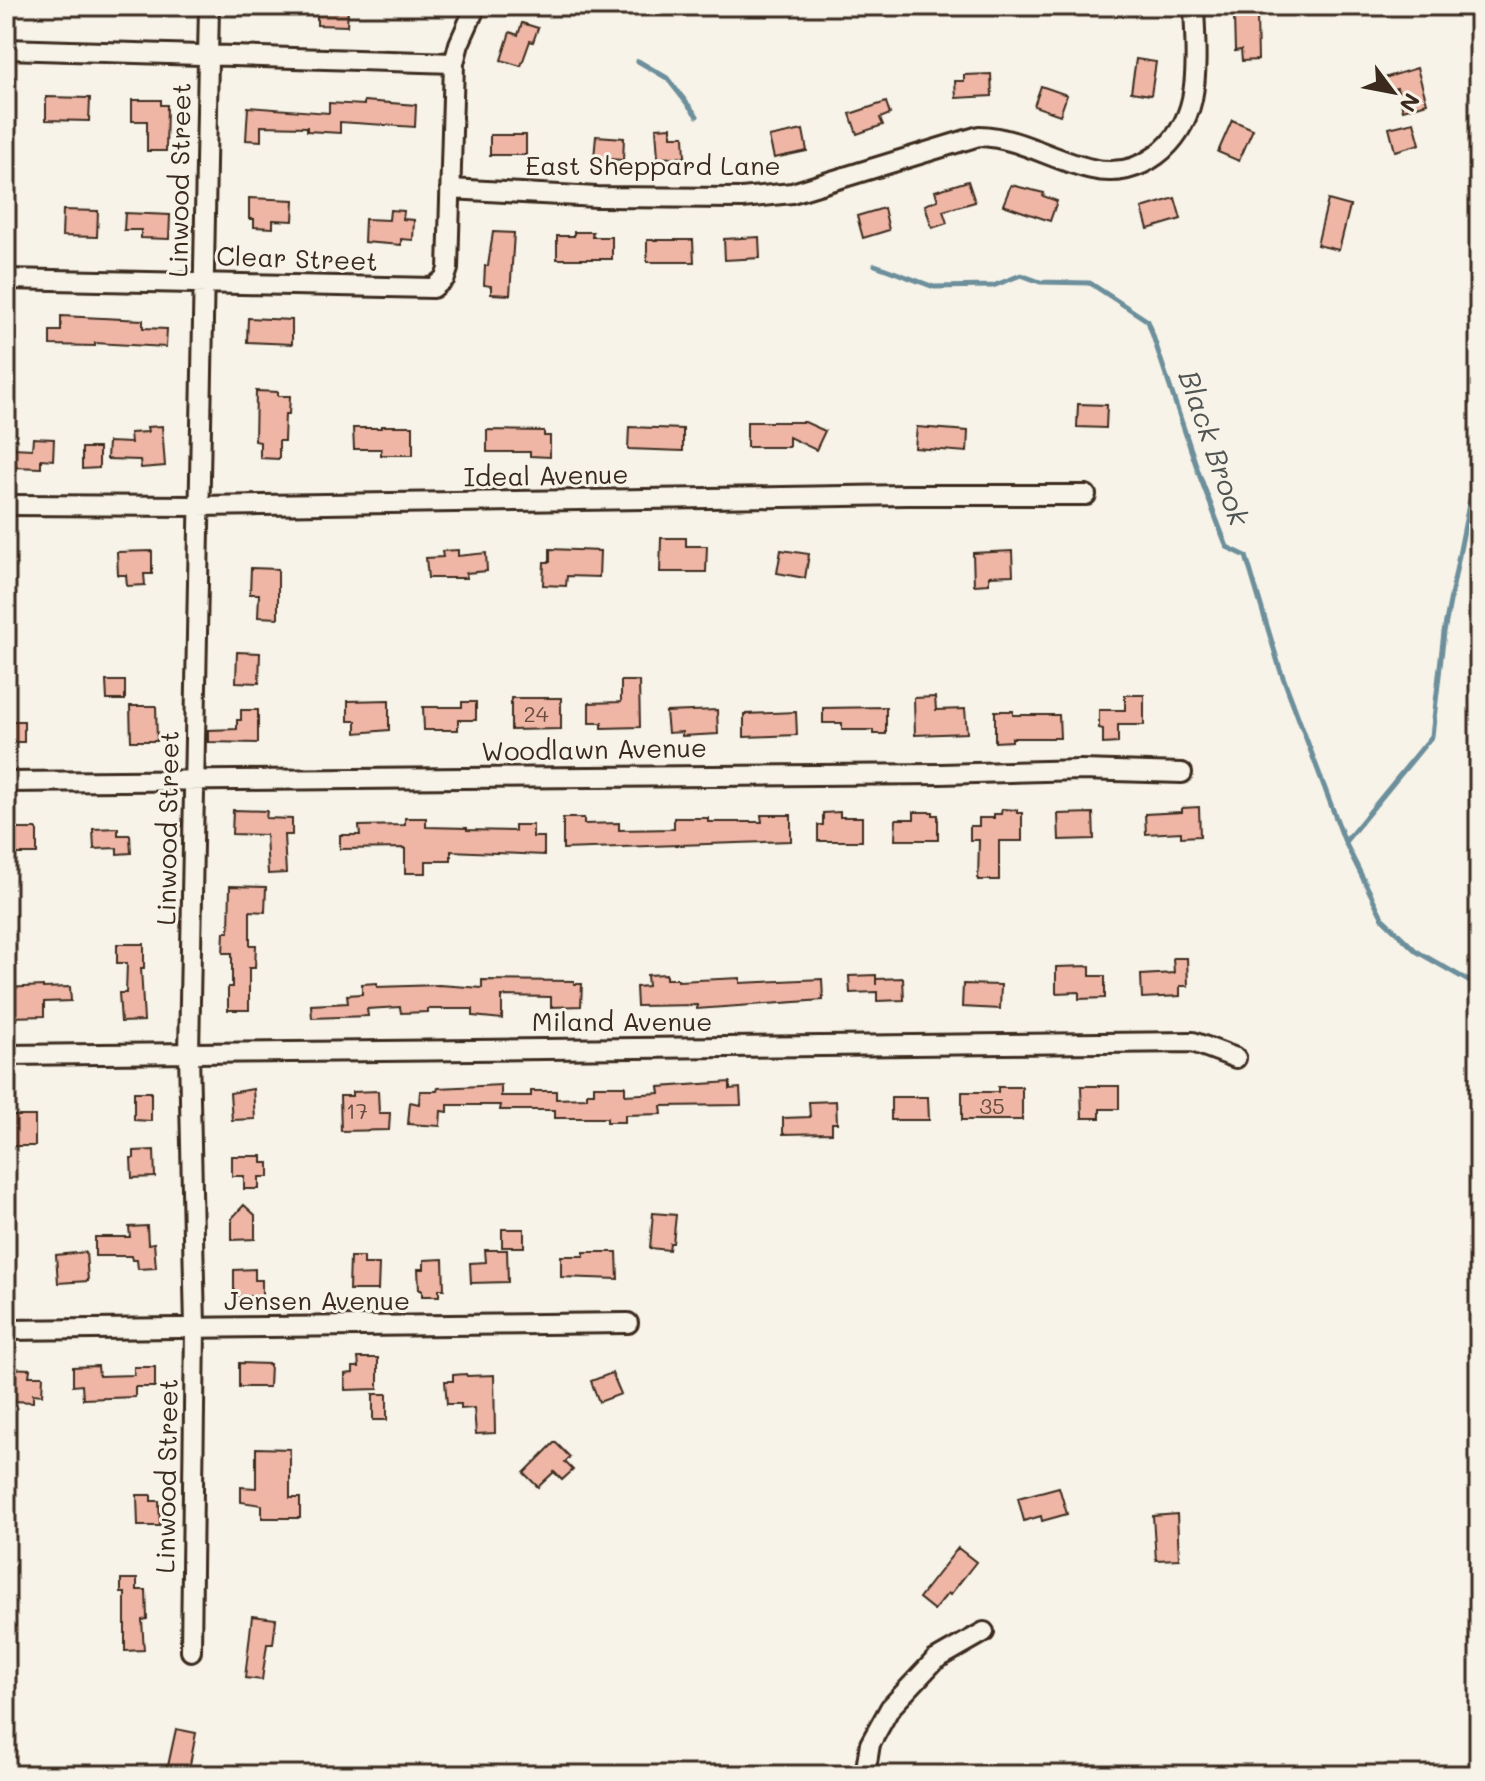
<svg xmlns="http://www.w3.org/2000/svg" width="1485" height="1781" font-family="Mali,sans-serif">
  <style>
    .lines { fill: none; stroke-linecap: round; stroke-linejoin: round }
    .stream { stroke: #6c8f9b; stroke-width: 5 }
    .building { fill: #efb6a6; stroke: #3b2a1e; stroke-width: 2 }
    .minor-casing { stroke: #3b2a1e; stroke-width: 24 }
    .minor { stroke: #f7f3e8; stroke-width: 18 }
    .labels { text-anchor: middle; stroke-width: 6; stroke-linejoin: round; paint-order: stroke }
    .number-label { font-size: 22px; fill: #684d40 }
    .street-label { font-size: 26px; fill: #3b2a1e; stroke: #f7f3e8 }
    .water-label { font-size: 28px; font-style: italic; fill: #505452; stroke: #f7f3e8 }
  </style>
  <rect width="100%" height="100%" fill="#f7f3e8"/>
  <filter id="ink" filterUnits="userSpaceOnUse"><feTurbulence type="fractalNoise" baseFrequency=".0125" numOctaves="2"/><feDisplacementMap in="SourceGraphic" scale="16" xChannelSelector="R" yChannelSelector="G"/><feConvolveMatrix kernelMatrix="1 2 1 2 8 2 1 2 1" color-interpolation-filters="sRGB"/></filter>
  <g filter="url(#ink)">
    <g class="lines">
      <path class="stream" d="M638 61 667 78 697 116
        M875 265 934 287 993 286 1021 275 1040 282 1090 283 1148 321 1199 474 1227 547 1246 556 1280 669 1345 842 1383 919 1416 951 1479 987
        M1345 842 1432 736 1444 632 1479 453"/>
    </g>
    <path class="building" d="M317 6H348L347 26 317 25Z
      M1234 16H1257L1258 60 1242 61 1241 50 1235 51Z
      M522 23 538 28 533 42 530 41 521 66 501 60 510 32 518 35Z
      M1136 59 1156 62 1151 95 1131 92Z
      M1417 68 1427 103 1403 110 1397 88 1385 91 1381 79Z
      M991 74 992 96 956 98 955 81H964V75Z
      M1041 86 1067 95 1060 115 1034 106Z
      M46 97 90 98 89 121 46 120Z
      M132 100H161V105H167L166 151H147V121H132Z
      M364 101 416 105 415 127 340 122V133L307 131V127L261 126V141L246 140 248 107 329 113V103L364 105Z
      M886 102 890 114 880 118 883 125 857 134 850 114Z
      M1232 120 1253 129 1239 161 1218 152Z
      M1414 122 1420 144 1395 151 1389 128Z
      M671 127V136H684L685 157 658 158 656 128Z
      M803 130 807 151 774 158 769 137Z
      M490 135H526V155H490Z
      M596 136 624 138 623 160 594 158Z
      M968 181 975 202 943 211 947 223 932 228 925 205 938 200 935 191Z
      M1011 185 1044 193 1043 196 1057 201 1050 221 1003 205Z
      M249 198 294 200 293 221 273 220V228L254 227V219H249Z
      M1175 198 1181 219 1148 229 1142 208Z
      M1328 200 1350 206 1339 250 1317 245Z
      M884 208 889 230 863 238 857 216Z
      M63 210 98 211 97 237 62 236Z
      M390 210 404 211 403 219 414 220 413 240 401 239V245L364 242 365 219 389 220Z
      M125 213 170 215 169 239 141 238V230H124Z
      M493 232 514 233 510 295 491 294V286L484 285 485 266H488Z
      M574 232H593L592 237H612V259H557V236H574Z
      M759 237 760 258 725 260 724 239Z
      M647 240H693L694 262H647Z
      M61 316 143 320V328L167 329 166 347 95 343V346L50 345V331H61Z
      M248 318 292 320V344L247 342Z
      M256 391 278 392V396H290L289 414H285L284 441H279V459L260 458V442L255 441Z
      M1078 404 1107 405 1106 428 1077 427Z
      M747 422H805L825 431 816 450 789 437V447H747Z
      M162 426 165 466 141 468 140 460 107 459 108 442 131 443 130 433 148 432 147 427Z
      M381 426H413V455H381V449H354L353 428H381Z
      M629 427 683 429V451L628 449Z
      M917 427 968 431 967 452 915 448Z
      M487 430 544 431V436H550V457L530 456V452H487Z
      M33 438 54 439 53 460 41 459V468L12 467 13 448 32 449Z
      M82 448H99V468L82 469Z
      M661 538H686V546H707L706 572H660Z
      M550 549 600 551 599 577 567 576 566 586 543 585 544 562H550Z
      M458 550V556L486 553 487 571 466 573 467 578H428L426 558 443 557 442 551Z
      M781 550 809 554 805 578 777 573Z
      M152 551V574H144L145 585 127 586 126 575H118L117 552Z
      M1012 551 1013 575 989 576V584L974 585 973 553Z
      M251 568 278 569V618L258 617 259 594H250Z
      M237 652 260 653 259 683 236 682Z
      M106 681H125V700H107Z
      M621 681H639L640 727 602 728V723H589V703L621 702Z
      M1125 695H1144V725H1118V743L1103 744V729L1099 728V710H1125Z
      M935 697 936 710 965 709 967 733 915 735 914 698Z
      M511 698H561V729L511 730Z
      M389 700V730L356 733V721H348V701Z
      M462 702H476V720H458V730H424L423 707H462Z
      M130 706H156L157 741H131Z
      M886 707V734H873V730H842V723H823V708Z
      M241 710H258V743L208 742V730L237 729V720H241Z
      M717 710 718 734 682 736V732L668 733 666 712Z
      M995 711H1013V715H1059L1060 738H1012V741L995 742Z
      M796 712 797 735 744 737V714Z
      M6 721H24V742H6Z
      M1199 807 1200 836 1181 837V832L1146 834 1145 814 1182 812V808Z
      M1002 809 1017 810V813H1022V841H999V880H978L979 840H970V826H979V818H994V814H1001Z
      M233 810 267 811 266 818 292 819V835H284L286 873 268 874 266 835 232 834Z
      M840 812V817H862V841H818V825H823V813Z
      M914 812H933V815H938V840H895L896 819H914Z
      M1093 813 1094 839 1059 840 1058 814Z
      M761 815H791V841L563 849V818H584V824L619 823V830L674 829V818H708V822H762Z
      M405 818H426V827L467 828V830L515 831V825H533V837H544V855L451 851V861H426V873H405V848L340 849V835H360L359 826 405 825Z
      M118 828V835H130L131 853 117 854V848L94 849 93 829Z
      M13 829H37V854H13Z
      M230 886 266 887 265 912 250 911V945H256L255 968H249V1010H228V987H232V953H223L224 932H229Z
      M117 944H144V968H141L144 1021 121 1022 119 993H126L127 963H117Z
      M1173 958H1187L1188 986H1180V996L1142 998 1141 975 1174 973Z
      M1090 966V976H1105V998L1079 999V992L1056 993V967Z
      M666 974V979H678V981L740 978V983L822 979 823 1000 697 1009V1005L637 1006 636 987 648 986 647 975Z
      M876 975V985V979L903 978 904 1000 877 1001V992L850 993 849 976Z
      M482 980 574 981V984H582L581 1006 551 1007V997L502 996V1019L473 1016V1009H428V1012L401 1013 400 1007 367 1009 368 1016 312 1018 311 1005 348 1003 347 995 362 994V984L377 983V987L439 985 482 988Z
      M963 984 1001 985 1000 1009 962 1007Z
      M43 986V988L70 987 71 1001 44 1002V1016L11 1017 10 1001H6V988Z
      M730 1082V1089L740 1088 741 1105 661 1106 662 1114 625 1115V1122H607V1118H555V1110H500L501 1105H448V1112L441 1111 440 1126 408 1124 410 1102 419 1104 420 1091H437L438 1088 501 1085V1096H531V1091H556V1099L587 1098V1093H594V1086H625V1095L660 1093 659 1087Z
      M1081 1086H1119V1109H1100V1118H1082Z
      M998 1087H1022V1120H962V1092H998Z
      M253 1089 255 1119 232 1120 230 1093Z
      M378 1091 379 1113H390L389 1130 341 1131 340 1096H352V1092Z
      M134 1092H151V1121L134 1120Z
      M891 1097H928L929 1120H891Z
      M836 1101 837 1123H832V1133L783 1134V1118L810 1117 809 1102Z
      M6 1116H35V1146H6Z
      M154 1150 155 1177 132 1178 131 1158H134V1151Z
      M232 1156H262V1163H269V1177H259V1189H244V1176H232Z
      M244 1205 255 1215V1239L232 1240V1218Z
      M653 1213 676 1215 673 1243H670L669 1250 650 1248Z
      M147 1226 148 1244 154 1243 156 1268 138 1269 137 1260H132L131 1256H95V1237H130L129 1227Z
      M502 1229H524V1247H502Z
      M485 1250H507L508 1282 471 1283 470 1263 486 1262Z
      M86 1252 88 1281 58 1283 56 1255Z
      M584 1252H617L618 1279 561 1277V1256H584Z
      M350 1257H364V1264H379L378 1290H349Z
      M443 1259 444 1289H439V1296H422V1290H419L418 1269H424V1260Z
      M255 1269V1280H262V1296L234 1297V1270Z
      M358 1358H378V1389L345 1390V1374L353 1373V1367H359Z
      M239 1363 270 1364 269 1387H239Z
      M98 1366 99 1376 134 1375V1367H155V1387H135V1397L83 1399 82 1385 73 1386V1367Z
      M6 1368 30 1369 29 1376H43L42 1395 33 1394V1402L13 1401V1391H6Z
      M612 1373 621 1394 599 1402 591 1381Z
      M466 1374 467 1376 494 1375 495 1433 476 1434 474 1408 461 1409V1404H447L445 1381H453V1375Z
      M373 1394H387V1420H373Z
      M555 1442 570 1457 565 1462 573 1470 562 1480 554 1472 538 1487 524 1473Z
      M256 1448 290 1449V1498H300V1518H262V1505L241 1502V1487L256 1488Z
      M1059 1487 1067 1514 1042 1521 1041 1516 1024 1521 1018 1498Z
      M137 1495H151V1501H159L160 1526H138Z
      M1177 1514 1179 1559 1156 1560 1153 1516Z
      M958 1548 976 1562 950 1595 948 1593 934 1610 919 1598Z
      M121 1579H137V1590H146L147 1619 142 1620 144 1650 125 1651V1593H121Z
      M252 1616 276 1619 273 1644H267L262 1680 245 1678Z
      M176 1729 196 1733 188 1775H166Z"/>
    <g class="lines">
      <g class="minor-casing">
        <path id="minor" d="M6 49 454 63
          M450 189 597 197 742 198 792 193 979 136C1019 137 1054 161 1092 169 1140 180 1182 145 1192 99 1198 69 1195 36 1194 6
          M6 279 433 288 445 278 448 269 454 63 459 44 476 6
          M6 505 198 506 906 495H1086
          M6 782 941 774 1081 770 1182 773
          M6 1055 1193 1042 1236 1058
          M6 1330 628 1323
          M191 1651 195 1327 189 1053 209 6
          M865 1775 870 1744 890 1708 935 1660 984 1632"/>
      </g>
      <use href="#minor" class="minor"/>
    </g>
  </g>
  <g class="labels">
    <g class="number-label">
      <text x="536" y="722">24</text>
      <text x="992" y="1114">35</text>
      <text x="357" y="1119">17</text>
    </g>
    <g class="street-label">
      <text x="653" y="175">East Sheppard Lane</text>
      <text transform="translate(180 180) rotate(-89)" y="9">Linwood Street</text>
      <text transform="translate(297 259) rotate(2)" y="9">Clear Street</text>
      <text transform="translate(546 476) rotate(-1)" y="9">Ideal Avenue</text>
      <text transform="translate(594 750) rotate(-1)" y="9">Woodlawn Avenue</text>
      <text transform="translate(168 828) rotate(-89)" y="9">Linwood Street</text>
      <text x="622" y="1031">Miland Avenue</text>
      <text x="317" y="1310">Jensen Avenue</text>
      <text transform="translate(167 1476) rotate(-89)" y="9">Linwood Street</text>
    </g>
    <g class="water-label">
      <text transform="translate(1214 448) rotate(71)" y="10">Black Brook</text>
    </g>
  </g>
  <rect width="1485" height="1781" fill="none" stroke="#f7f3e8" stroke-width="32"/>
  <rect x="16" y="16" width="1453" height="1749" fill="none" stroke="#3b2a1e" stroke-width="3" filter="url(#ink)"/>
  <g transform="translate(1393 92) rotate(122)" stroke="#f7f3e8" stroke-width="6" paint-order="stroke">
  <path d="M0-6L14 30L0 20L-14 30Z" fill="#3b2a1e"/>
  <text y="-12" font-size="22" font-weight="bold" text-anchor="middle" fill="#3b2a1e">N</text>
  </g>
</svg>
